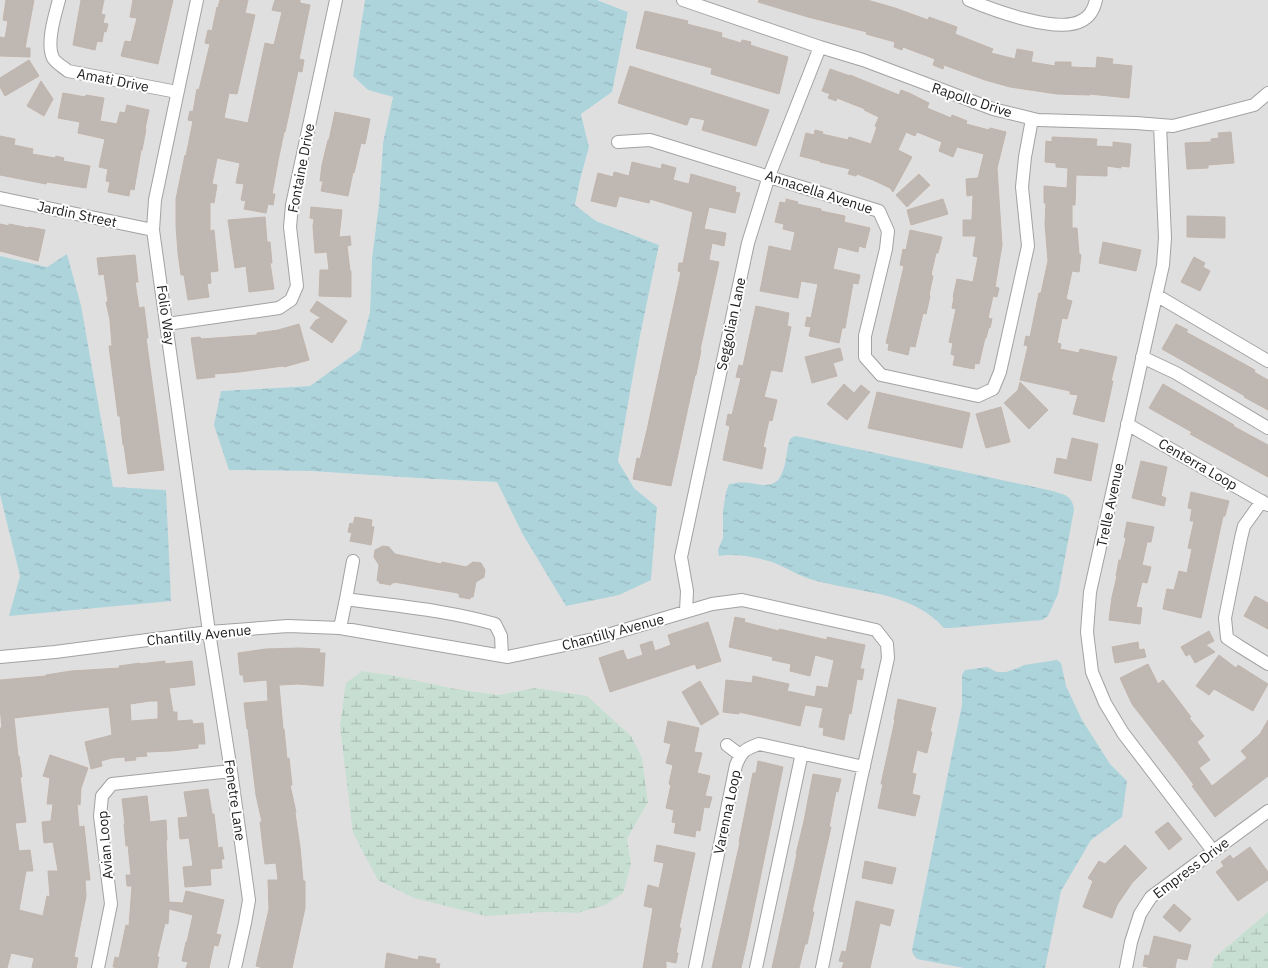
<svg xmlns="http://www.w3.org/2000/svg" width="1268" height="968" font-family="'IBM Plex Sans',sans-serif">
  <style>
    .residential { fill: #dfdfdf; fill-rule: evenodd }
    .wetland { fill: url(#wetland-marsh) }
    .water { fill: url(#water-ripples) }
    .building { fill: #beb7b2; stroke: #c2b5ac; fill-rule: evenodd }
    .lines { fill: none; stroke-linecap: round; stroke-linejoin: round }
    .minor-casing { stroke: #a2a2a2; stroke-width: 14 }
    .minor { stroke: #fff; stroke-width: 12 }
    .labels { text-anchor: middle; stroke-width: 4; stroke-linejoin: round; paint-order: stroke }
    .street-label { font-size: 14px; fill: #212121; stroke: #fff }
  </style>
  <defs>
    <pattern id="wetland-marsh" width="20" height="14" patternUnits="userSpaceOnUse" patternTransform="scale(1.25)"><rect width="20" height="14" fill="#c7ded2"/><path d="M1 5h8M5 5V1M11 12h8M15 12V8" fill="none" stroke="#abbeb4"/></pattern>
    <pattern id="water-ripples" width="26" height="14" patternUnits="userSpaceOnUse" patternTransform="scale(1.25)"><rect width="26" height="14" fill="#add3db"/><path d="M2 4q2-2 4 0t4 0M15 11q2-2 4 0t4 0" fill="none" stroke="#95b5bc"/></pattern>
  </defs>
  <rect width="100%" height="100%" fill="#f1eee9"/>
  <path class="residential" d="M0 0H365L353 76 368 90 393 97 383 143 379 204 372 258 370 312 360 350 310 386 221 391 229 470 310 471 432 479 497 482 522 533 651 580 657 507 634 488 618 461 640 336 659 245 596 221 575 205 580 180 589 147 581 114 612 92 628 12 597 0H1268V912L1215 957 1211 968H762L809 748 798 746 750 968H0V495L20 576 10 615 166 490 113 488 81 305 67 254 47 267 0 256ZM362 671 390 675 456 689 498 695 535 688 631 736 642 759 648 802 627 839 631 864 577 913 544 912ZM726 737 748 753 742 763 719 747Z"/>
  <path class="wetland" d="M362 671 390 675 456 689 498 695 535 688 587 696 631 736 642 758 648 802 627 839 631 864 623 893 605 905 577 913 544 912 486 916 414 898 378 880 353 833 340 726 346 683Z
    M1268 912V968H1211L1215 957Z"/>
  <path class="water" d="M365 0H597L628 12 612 92 581 114 589 147 580 180 575 205 596 221 659 245 640 336 618 461 634 488 657 507 651 580 619 595 566 606 522 533 497 482 432 479 310 471 229 470 214 425 221 391 310 386 360 350 370 312 372 258 379 204 383 143 393 97 368 90 353 76Z
    M67 254 81 305 113 487 166 490 171 601 9 616 20 576 0 495V256L47 267Z
    M795 436 806 438 1053 491C1065 495 1073 496 1074 510L1058 594 1048 616 1042 620 950 628H944C910 590 856 593 810 579 800 576 789 569 779 565 763 558 736 553 719 556L718 550 723 538V511L726 492 729 484C736 483 742 482 749 483 762 485 776 489 782 473 787 463 786 450 790 439Z
    M1057 660 1061 663 1066 686 1082 720 1110 764 1127 781 1122 817 1091 840 1061 891 1045 968H964L917 959 913 954 912 950 962 705V675L965 670 987 667 997 672H1006L1018 668 1024 665Z"/>
  <path class="building" d="M6 0H34L25 48H30V57L0 56V37L5 38 8 21 3 20Z
    M81 0H104L101 14 105 15 103 23 108 24 106 32 104 31 102 42 97 41 95 50 73 45Z
    M133 0H173L158 64 121 56 125 41 131 42 137 18 130 17Z
    M220 0H248L245 13 255 15 237 94 229 93 224 118 248 123 265 43 274 45 282 12 272 10 275 0H300V3L310 5 299 59 304 60 302 72 298 71 285 132H284L278 161 272 194H275L273 205 268 204 266 213 244 209 246 201 241 200 244 184 236 183 240 163 217 158 212 184 217 185 214 203 210 202V231L214 230 218 271 210 272 211 283 207 284 209 297 188 300 184 275H181L178 253 176 226V199L185 155 186 156 193 121 188 120 190 111 193 112 197 89 199 90 210 44 205 43 208 30 212 31 217 7 218 8Z
    M759 0H867L895 8 928 20 929 17 957 27 955 34 993 49 991 53 1015 59 1017 49 1033 52 1031 62 1055 66V62H1071V67L1096 68 1097 57 1113 59 1112 64 1132 66 1129 98 1090 94V95L1057 94 1010 87 985 80 944 65 943 69 933 65 935 59 903 47 902 50 894 47 895 42 866 34 867 32 808 17 758 2Z
    M645 11 688 21 687 24 722 33 721 37 741 43 742 40 751 42 750 45 788 57 779 94 711 74 712 68 636 48Z
    M29 60 39 76 5 96 0 87V78Z
    M630 66 769 110 756 146 702 130 705 120 690 117 687 125H686L618 103Z
    M830 69 850 76V75L899 95 901 90 909 93 929 103 927 108 951 118 952 115 967 121 966 124 989 130 990 128 1006 132 997 168 1002 245 995 287 999 288 997 297 993 296 988 318 992 319 990 328 989 327 986 338H985L979 364 975 363 974 369 953 365 955 356 951 354 953 343 949 342 956 309 952 308 954 297H953L957 279 973 282 978 257 973 256 976 236H963V220H972L973 195 967 196 966 179 978 178 984 154 957 147 953 157 939 151 942 142 917 132 915 136 906 132 898 150 912 157 893 192 890 188 873 180 857 174 856 176 848 174 850 169 820 162V161L800 156 806 133 814 135 815 130 823 132 822 134 848 140 849 137 871 144 877 127 875 126 879 117 864 110 865 109 837 98 836 101 828 98 830 94 822 91Z
    M41 81 53 99 44 116 27 106Z
    M63 93 85 97 86 95 104 98 100 121 117 124 120 112 125 113 127 105 149 110 145 129H146L142 150H141L134 190 130 189 129 196 108 192 110 182 106 181 108 169 99 167 105 139 78 133 80 122 58 118Z
    M335 112 370 119 365 144 361 143 354 173 353 172 348 196 321 191 323 181H320L322 165 328 140H329Z
    M1231 132 1234 163 1208 165V168L1187 169 1185 143 1211 142V139L1219 138 1218 133Z
    M0 136 15 139 14 145 33 149 32 154 55 158 56 156 64 158 63 161 90 166 86 188 47 182 46 184 0 175Z
    M1052 137 1097 139 1096 146 1113 147V142L1131 144 1129 167 1121 166V168L1107 166V176L1076 175 1075 205H1072V228H1077L1079 254 1081 255 1079 272 1072 271 1066 299 1072 301 1067 319 1062 318 1057 343 1061 344 1060 349 1079 353 1080 349 1117 357 1111 381H1113L1104 422 1073 414 1078 395 1070 394V391L1020 380 1028 346 1024 345 1026 336 1030 337 1039 293H1041L1048 261 1045 224 1046 203H1044V186L1067 188 1068 168 1056 167V163L1045 162 1046 141 1052 142Z
    M632 162 661 169 662 164 676 168 673 180 689 184 691 174 736 187 735 192 740 193 735 213 709 207 704 229 726 233 724 246 712 243 709 260 719 262 700 350H701L696 375H695L671 486 633 479 637 458 640 459 647 430 681 272 678 271 679 263H683L693 212 650 199 649 203 619 196 616 207 591 201 598 173 613 177 614 172 629 176Z
    M919 174 930 185 907 207 896 195Z
    M786 199 798 202 797 204 821 209V211L845 216 844 222 870 228 865 248 859 246 858 252 838 247 833 269 860 275 858 284 853 283 845 328H842L839 343 809 336 811 327 805 326 807 317 811 318 818 284 801 281 798 298 760 291 769 246 791 251 795 232 783 229 784 224 775 222 780 202 786 203Z
    M943 199 948 214 911 225 907 210Z
    M311 207 342 210 339 237 350 236 351 245 347 246 350 271H351V297L319 296 320 270H329L327 252 315 253 313 226 314 219 310 218Z
    M1187 216 1225 217V238L1187 237Z
    M265 217 267 242H270L272 263H270L274 289 249 292 246 266 235 268 228 220Z
    M0 224 9 226V224L29 228V227L45 230 38 261 0 251Z
    M910 230 942 237 938 253H936L931 275 933 276 929 295 930 296 926 314 923 313 915 347 910 346 908 355 888 350 889 344 886 343 904 266 900 265 903 249 906 250Z
    M1103 242 1141 250 1136 271 1099 263Z
    M135 255 138 282H135L139 308 144 307 148 338H146L164 470 128 474 124 445H123L120 416H118L109 346H112L110 320 106 302H108L104 274 99 275 97 258Z
    M1194 257 1205 263 1203 267 1210 271 1200 291 1181 282Z
    M317 301 347 321 332 343 310 328 316 320 321 318 310 311Z
    M756 306 789 313 787 326 791 327 782 372 771 370 764 397 777 400 772 421 769 420 763 447 766 448 762 469 723 460 730 426 726 425 728 414 732 415 741 378 736 377 739 365 743 366Z
    M299 324 309 360 284 367 283 366 239 372 214 374 215 377 197 379 191 338 200 337 201 339 257 335V333L278 330Z
    M1176 324 1188 330 1186 332 1255 370 1254 372 1268 380V410L1244 397 1245 396 1162 349Z
    M840 348 843 360 833 363 837 376 812 383 805 357Z
    M1020 382 1048 410 1029 429 1004 403 1018 390Z
    M844 384 854 393 861 385 870 392 847 420 827 404Z
    M1163 384 1234 425 1233 426 1268 445V477L1190 434 1192 432 1149 408Z
    M877 392 970 413 962 448 868 428Z
    M1001 407 1010 442 986 448 976 414Z
    M1072 438 1098 444 1091 481 1054 473 1057 458 1067 460Z
    M1141 461 1167 467 1161 496 1166 498 1164 506 1132 498Z
    M1191 492 1229 501 1225 516H1223L1201 618 1163 609 1167 589 1174 590 1179 571 1187 573 1192 549 1188 548 1194 521H1190L1192 509 1188 508Z
    M355 517 372 520 371 526 374 527 371 545 350 541 352 533 348 532 350 523 353 524Z
    M1127 522 1154 527 1151 542H1147L1142 565 1151 567 1147 583 1142 582 1136 607 1142 608 1140 624 1109 620 1112 597 1117 576H1116L1119 560H1121L1126 538 1124 537Z
    M383 546 389 547 395 554 441 564 442 562 466 567 473 562 481 563 485 570 484 577 476 582 473 597H470V599L459 597 460 594H458V593L394 582V583H391V585L379 583 380 581H377L379 565 374 557 375 550Z
    M1255 596 1268 603V629L1244 616Z
    M735 617 745 619 744 622 779 631V629L827 640V637L865 645 860 669H864L862 680 857 679 851 714 849 713 844 740 823 735 824 728 819 727 823 708 805 705 800 726 762 717 739 712V714L723 712 726 680 752 683 753 676 789 684 787 691 815 697 817 686 828 688 834 660 815 655 810 676 790 671 791 664 772 660 773 657 729 647Z
    M708 622 721 661 697 669 695 664 610 692 599 658 623 650 627 660 643 655 640 645 652 641 655 651 671 645 668 635Z
    M1209 631 1214 641 1206 645 1215 652 1195 663 1190 654 1186 656 1181 647Z
    M1138 642 1139 650 1144 649 1146 657 1115 663 1112 647Z
    M299 648 320 649 319 653H325L323 686 298 684 279 685 283 729H284L287 759 289 758 292 785H290L296 812 295 813 300 847 303 881H305V908L292 968H263L256 966 269 909 268 880H278L276 863 265 864 260 822H262L256 795 248 729H247L244 703 268 701 267 680 244 682 243 675H240L238 653 266 649Z
    M1219 655 1236 668 1238 665 1268 684 1253 711 1214 689 1209 695 1196 686Z
    M165 661V664L192 661 195 685 169 688 173 712H177V721L192 720 193 724 203 723 205 744H198V748L171 751 146 752 147 756 135 757 136 760 125 761V757L112 758 101 761 102 766 91 769 85 742 112 735 109 707 72 711 14 718 18 756H19L22 777H20L26 822 15 823 19 851 30 850 33 871H26L19 910 43 916 47 896 50 897 48 871H58L53 842 44 843 42 822 51 821 53 804H47L50 778 43 776 50 755 88 768 81 788 80 805 77 804 79 827 84 826 90 880H85L86 896 74 957 78 958 76 968H32L34 958 11 953 7 968H0V728H2L0 707V680L46 676V675L71 671 120 668 119 666 140 663V664ZM150 701H158V719L131 721 130 704Z
    M1148 664 1158 684 1163 680 1191 717 1189 718 1204 736 1197 742 1210 760 1199 768 1212 786 1247 758 1241 751 1260 734 1268 720V776L1215 817 1192 786 1194 785 1180 766 1132 704 1120 678Z
    M700 681 719 714 701 725 682 692Z
    M898 699 936 708 930 732H932L927 753 917 750 912 773 916 774 912 794 920 796 915 816 878 808 883 784H881L895 720H894Z
    M668 721 699 728 694 752 702 753 697 773 710 776 705 796 712 797 709 808 704 807 700 831 696 830 695 837 674 833 676 823 672 822 674 810 666 808 671 785 669 784 673 765 666 763 671 744 664 742Z
    M758 761 783 767 748 937 741 968H712L740 842H739L753 773H756Z
    M813 774 841 779 838 792 836 791 829 827H831L812 912H814L807 944H805L799 968H772L797 854H796L804 821Z
    M208 789 212 814H214L218 848 222 847 224 859H221L222 868 210 869 211 885 185 887 183 867 193 866 189 838 180 839 178 818 188 817 184 792Z
    M147 796 150 822 166 820 167 840 166 841 169 902 183 903 186 891 224 900 216 934 221 935 218 946 214 945 209 968H186L188 962 182 961 186 942H187L193 915 169 909 168 924 165 923 157 957H159L157 968H119L113 967 115 957 119 958 126 925 129 926 132 886H127L126 875H131L128 845 126 846 124 824H125L122 799Z
    M1168 822 1182 839 1169 850 1155 832Z
    M657 845 695 853 679 928H681L676 953H678L676 963 666 961V968H643L653 908 644 906 648 885 659 888 664 863 654 861Z
    M1125 845 1147 868 1132 883 1117 905 1112 918 1083 907 1093 881 1088 878 1099 861 1105 864Z
    M1250 847 1268 872V880L1238 901 1216 872 1224 866 1221 862 1230 855 1233 859Z
    M865 861 896 868 892 884 862 878Z
    M856 901 894 910 890 926 880 923 870 968H842L844 962 839 961 842 951 846 952Z
    M1174 904 1191 919 1180 932 1163 917Z
    M1154 936 1191 945 1187 960 1177 958 1175 968H1148V967L1143 966 1145 955 1149 956Z
    M387 953 418 960 419 956 436 959 435 963 440 964 439 968H385Z"/>
  <g class="lines">
    <g class="minor-casing">
      <path id="minor" d="M59 0C55 15 46 43 53 58 56 63 63 67 68 71L177 92
        M197 0 155 200 153 230 209 632 231 771 249 900 245 923 235 968
        M683 0 820 47 863 60 993 109 1038 120 1136 123 1173 126 1254 105 1268 93
        M969 0C993 10 1057 34 1081 21 1090 17 1094 9 1096 0
        M1160 125 1165 238 1163 265 1090 592 1087 632 1092 672 1105 703 1123 733 1213 851
        M618 142 650 140 879 211 888 231 886 249 865 336V357L881 375 978 396 993 389 1000 372 1028 246 1022 187 1025 157 1032 119
        M0 198 153 230
        M1156 295 1268 361
        M167 324 279 308 291 300 297 286 290 227 292 205 336 0
        M1142 357 1176 373 1268 428
        M1127 424 1268 505
        M1262 501 1244 526 1241 538 1225 618 1227 638 1239 646 1268 664
        M346 599 353 561
        M686 611 687 591 681 557 748 243 769 176 820 47
        M340 628 346 599C396 606 447 610 495 624L501 636 502 656
        M0 657 55 652 209 632 288 626 340 628 508 657 594 639 712 604 742 600 876 630 887 644 888 658 861 779 822 968
        M727 745 740 755
        M98 968 111 904 100 816 102 796 112 784 231 771
        M695 968 736 765C742 751 745 749 759 744L864 767
        M756 968 802 753
        M1126 968 1131 942 1140 914 1151 897 1268 811"/>
    </g>
    <use href="#minor" class="minor"/>
  </g>
  <g class="labels">
    <g class="street-label">
      <text transform="translate(113 80) rotate(11)" y="5">Amati Drive</text>
      <text transform="translate(972 100) rotate(18)" y="5">Rapollo Drive</text>
      <text transform="translate(301 168) rotate(-79)" y="5">Fontaine Drive</text>
      <text transform="translate(819 192) rotate(18)" y="5">Annacella Avenue</text>
      <text transform="translate(77 214) rotate(12)" y="5">Jardin Street</text>
      <text transform="translate(166 315) rotate(82)" y="5">Folio Way</text>
      <text transform="translate(731 324) rotate(-78)" y="5">Seggolian Lane</text>
      <text transform="translate(1198 464) rotate(30)" y="5">Centerra Loop</text>
      <text transform="translate(1110 505) rotate(-78)" y="5">Trelle Avenue</text>
      <text transform="translate(613 632) rotate(-15)" y="5">Chantilly Avenue</text>
      <text transform="translate(199 635) rotate(-6)" y="5">Chantilly Avenue</text>
      <text transform="translate(235 800) rotate(82)" y="5">Fenetre Lane</text>
      <text transform="translate(727 812) rotate(-78)" y="5">Varenna Loop</text>
      <text transform="translate(105 845) rotate(-95)" y="5">Avian Loop</text>
      <text transform="translate(1191 868) rotate(-37)" y="5">Empress Drive</text>
    </g>
  </g>
</svg>
